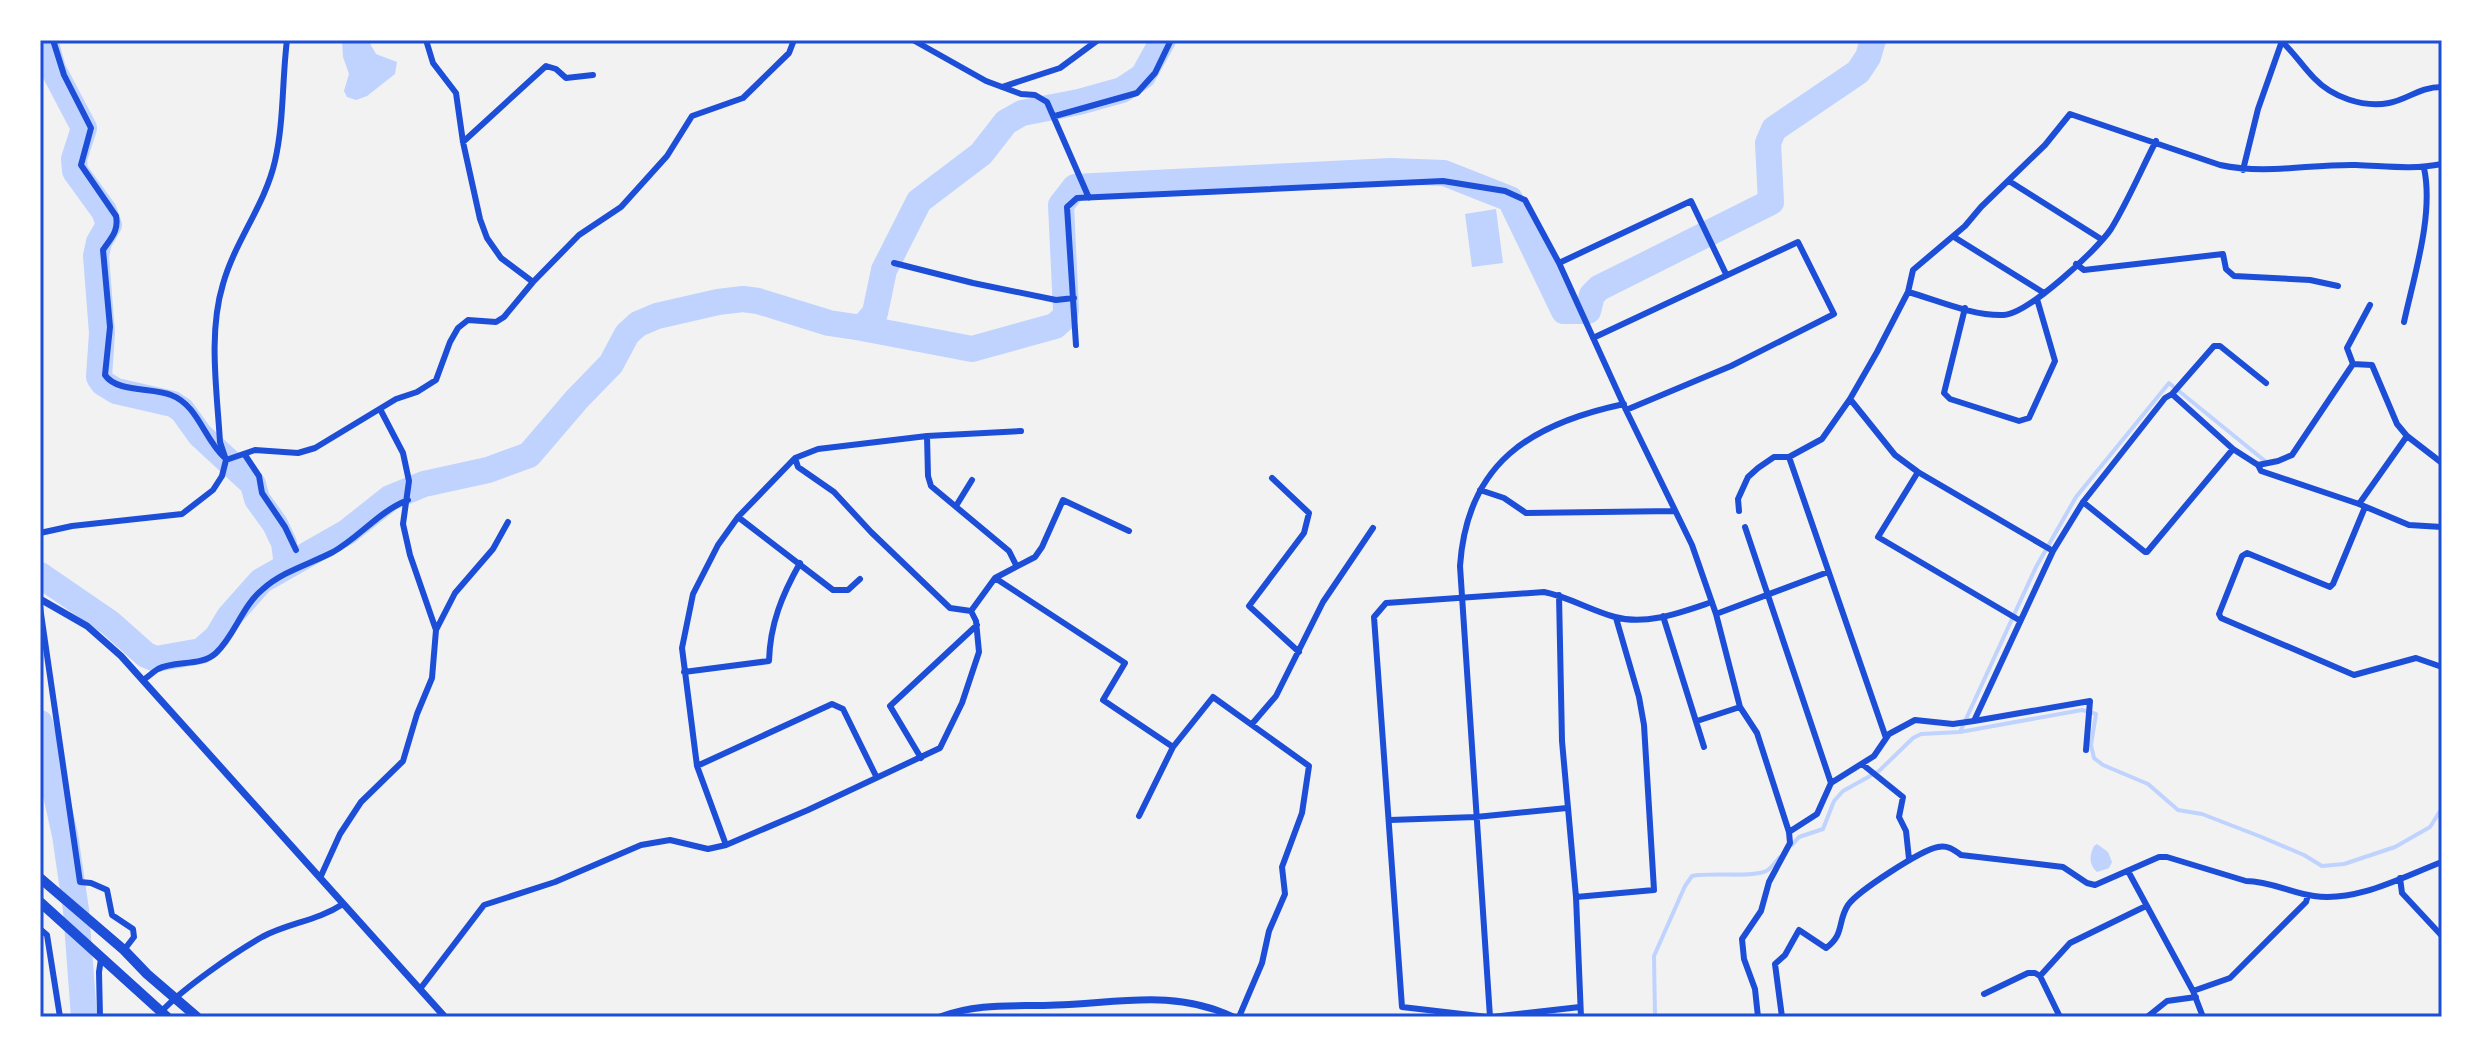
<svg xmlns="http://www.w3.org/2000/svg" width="2482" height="1057" font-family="Poppins,sans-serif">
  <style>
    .water { fill: #bfd3fe }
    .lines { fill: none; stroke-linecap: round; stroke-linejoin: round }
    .stream { stroke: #bfd3fe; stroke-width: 4 }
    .river { stroke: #bfd3fe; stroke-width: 26 }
    .minor { stroke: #1d4ed8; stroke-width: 6 }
    .tertiary { stroke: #1d4ed8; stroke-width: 7 }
    .trunk { stroke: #1d4ed8; stroke-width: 10 }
    .neatline { fill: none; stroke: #1d4ed8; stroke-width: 3 }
  </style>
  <rect width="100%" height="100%" fill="#f2f2f2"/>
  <path class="water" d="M342 40H368L376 54 397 62 395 74 367 96 356 100 347 97 344 91 349 74 343 57Z
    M1496 209 1503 263 1472 267 1465 214Z
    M2097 844 2108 852 2112 862 2109 868 2097 872C2089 865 2089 856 2094 846Z"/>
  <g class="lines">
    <path class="stream" d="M1960 732 2036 567 2076 497 2169 383 2265 461
      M1792 845 1799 837 1823 829 1834 801 1843 791 1879 771 1913 738 1921 734 1960 732 2082 710 2096 714 2091 745 2094 758 2103 765 2148 784 2178 810 2202 814 2259 836 2304 855 2322 866 2344 864 2395 847 2430 827 2442 808
      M1655 1017 1654 956 1685 886 1692 876C1710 872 1753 878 1766 871 1771 869 1776 861 1780 857"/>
    <path class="river" d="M45 40 53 69 84 128 74 159 75 171 104 211 109 225 99 242 96 256 102 333 99 377 103 383 116 391 173 404 182 410 200 435 253 484 257 499 275 524 284 543 287 565
      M862 328 972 349 1055 326 1065 317 1066 310 1061 205 1075 187 1391 171 1444 173 1510 199 1564 311H1588L1592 295 1599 288 1771 202 1768 143 1774 129 1858 72 1868 57 1873 40
      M40 575 110 623 146 655 156 659 201 651 217 637 229 617 261 581 347 532 390 498 424 484 488 470 529 455 577 399 611 364 627 334 638 324 657 316 718 302 743 299 758 301 829 323 862 328 875 313 884 270 919 201 981 154 1006 122 1022 113 1079 102 1122 90 1143 76 1163 40
      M40 723 65 835 76 910 84 1017"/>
    <path class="minor" d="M53 40 64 75 91 128 81 165 116 216C119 231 111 238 103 250L110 327 105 375C117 393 153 387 171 395 198 405 204 439 224 457
      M426 40 433 63 456 93 463 142 480 219 487 238 501 258 533 282
      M913 40 986 81 1021 94 1035 95 1047 102 1089 198
      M2280 40C2293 51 2302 66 2314 78 2332 97 2363 108 2389 103 2409 99 2419 87 2442 87
      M1002 87 1060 68 1098 40
      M1055 116 1137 93 1155 73 1171 40
      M463 142 546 66 556 69 566 78 593 75
      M2243 170 2258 109 2282 41
      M2009 181 2101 239
      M1954 237 2044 293
      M894 263 973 283 1056 300 1074 298
      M1559 263 1691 201 1726 274
      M2076 264 2084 270 2223 254 2226 269 2234 276 2310 280 2338 286
      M1908 292C1937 300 1972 316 2003 315 2027 315 2097 250 2111 229 2128 201 2141 170 2156 141
      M1965 308 1944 393 1950 399 2019 421 2029 418 2055 361 2037 299
      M2404 322C2414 276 2434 214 2424 168
      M1593 338 1798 242 1834 314 1731 366 1626 410
      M1076 345 1067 207 1077 198 1443 181 1505 191 1525 200 1559 263 1626 410 1692 545 1716 614 1828 572
      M2353 364 2347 348 2370 305
      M2172 394 2233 449 2258 465 2261 471 2359 504 2409 525 2442 527
      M1850 399 1895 455 1918 472 2053 551
      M927 436 928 476 931 486 1009 551 1016 565
      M245 455 259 476 262 493 285 527 296 550
      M1789 457 1886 738
      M795 458 798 467 834 492 871 532 950 608 971 611
      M226 460 255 450 298 453 315 448 396 399 417 392 436 380 450 342 458 328 468 320 496 322 504 317 533 282 579 235 621 207 667 156 692 116 743 98 789 53 794 40
      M2258 465 2278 461 2292 455 2353 364 2372 365 2397 424 2407 436 2442 463
      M1918 472 1878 537 2019 620
      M1272 478 1309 513 1304 533 1249 606 1299 652
      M1480 490 1504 498 1526 513 1675 511
      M2083 502 2145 552H2147L2233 449
      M2359 504 2407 436
      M956 506 972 480
      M2365 507 2333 584 2330 587 2247 553 2242 556 2219 614 2221 618 2354 675 2416 658 2442 667
      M1739 511 1738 499 1748 477 1758 468 1774 457H1789L1822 439 1850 399 1877 352 1908 292 1913 270 1965 226 1981 207 2045 145 2070 114 2220 165C2266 175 2309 164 2356 165 2386 166 2412 170 2442 164
      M738 517 833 590H848L860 579
      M1745 527 1831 783
      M40 533 72 526 182 514 213 490 222 476 226 460 220 442C217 391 208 333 223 284 235 241 265 205 275 161 284 122 282 80 287 40
      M995 578 1125 663 1103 700 1173 747
      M1559 595 1562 741 1576 897 1581 1017
      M40 607 80 882 91 883 107 890 112 915 133 929 134 937 124 950
      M971 611 995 578 1035 557 1042 547 1063 500 1129 531
      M1716 614 1740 707 1757 733 1789 832
      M1663 616 1704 747
      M436 630 455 593 493 549 508 522
      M684 672 769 661C770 624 782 595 800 563
      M143 680C148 677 153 672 158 669 175 660 201 667 216 653 235 635 242 606 263 589 283 571 310 564 333 552 360 537 379 511 408 500
      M1697 721 1740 707
      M1974 721 2090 701 2086 750
      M1252 724 1276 696 1323 602 1373 528
      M921 758 890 706 977 625
      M1862 764 1903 797 1899 817 1906 831 1909 859
      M697 766 832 704 843 709 876 776
      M1139 816 1173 747 1213 697 1309 766 1302 813 1282 867 1285 894 1269 931 1262 963 1239 1017
      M1390 820 1476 817 1567 808
      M726 845 697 766 682 648 693 594 718 545 738 517 795 458 818 449 927 436 1021 431
      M2128 871 2193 991 2203 1017
      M320 878 340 834 361 802 403 761 417 714 432 678 436 630 410 555 403 524 409 481 403 453 380 409
      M2400 878 2402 893 2442 936
      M1576 897 1654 890 1644 725 1639 697 1616 618
      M40 929 47 935 60 1017
      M2040 976 2060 1017
      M420 989 484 905 555 882 641 845 670 840 708 849 726 845 808 810 940 748 962 703 979 652 976 621 971 611
      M2193 991 2230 978 2306 902 2308 895
      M1984 994 2028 973H2035L2040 976 2070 943 2146 906
      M161 1012C182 989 234 953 262 937 288 923 317 921 343 904
      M100 1017 99 972 101 959
      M1488 1017 1402 1007 1374 617 1386 603 1544 592C1569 597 1590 610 1615 617 1646 626 1682 612 1712 602
      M1490 1017 1460 566C1467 463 1530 424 1624 404
      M1492 1017 1580 1007
      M1758 1017 1755 989 1744 959 1742 939 1761 911 1769 882 1790 843 1789 832 1817 814 1831 783 1874 756 1889 734 1915 720 1953 724 1974 721 2053 551 2083 502 2165 398 2172 394 2214 346H2220L2266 383
      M1782 1017 1775 964 1785 955 1799 930 1826 948C1845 934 1837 922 1848 905 1858 891 1921 850 1938 847 1947 845 1953 849 1961 855L2063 867 2087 883 2095 885 2159 857H2167L2246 881C2270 881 2291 893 2314 896 2358 902 2402 877 2442 862
      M2147 1017 2167 1001 2196 997"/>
    <path class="tertiary" d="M40 599 87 626 121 656 445 1017
      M940 1017C980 1002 1016 1007 1056 1005 1118 1003 1175 989 1233 1017"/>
    <path class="trunk" d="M40 878 124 950 147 974 197 1017
      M40 902 167 1017"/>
  </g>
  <rect width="2482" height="1057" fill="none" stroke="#ffffff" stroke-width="84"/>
  <rect x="42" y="42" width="2398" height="973" class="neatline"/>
</svg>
